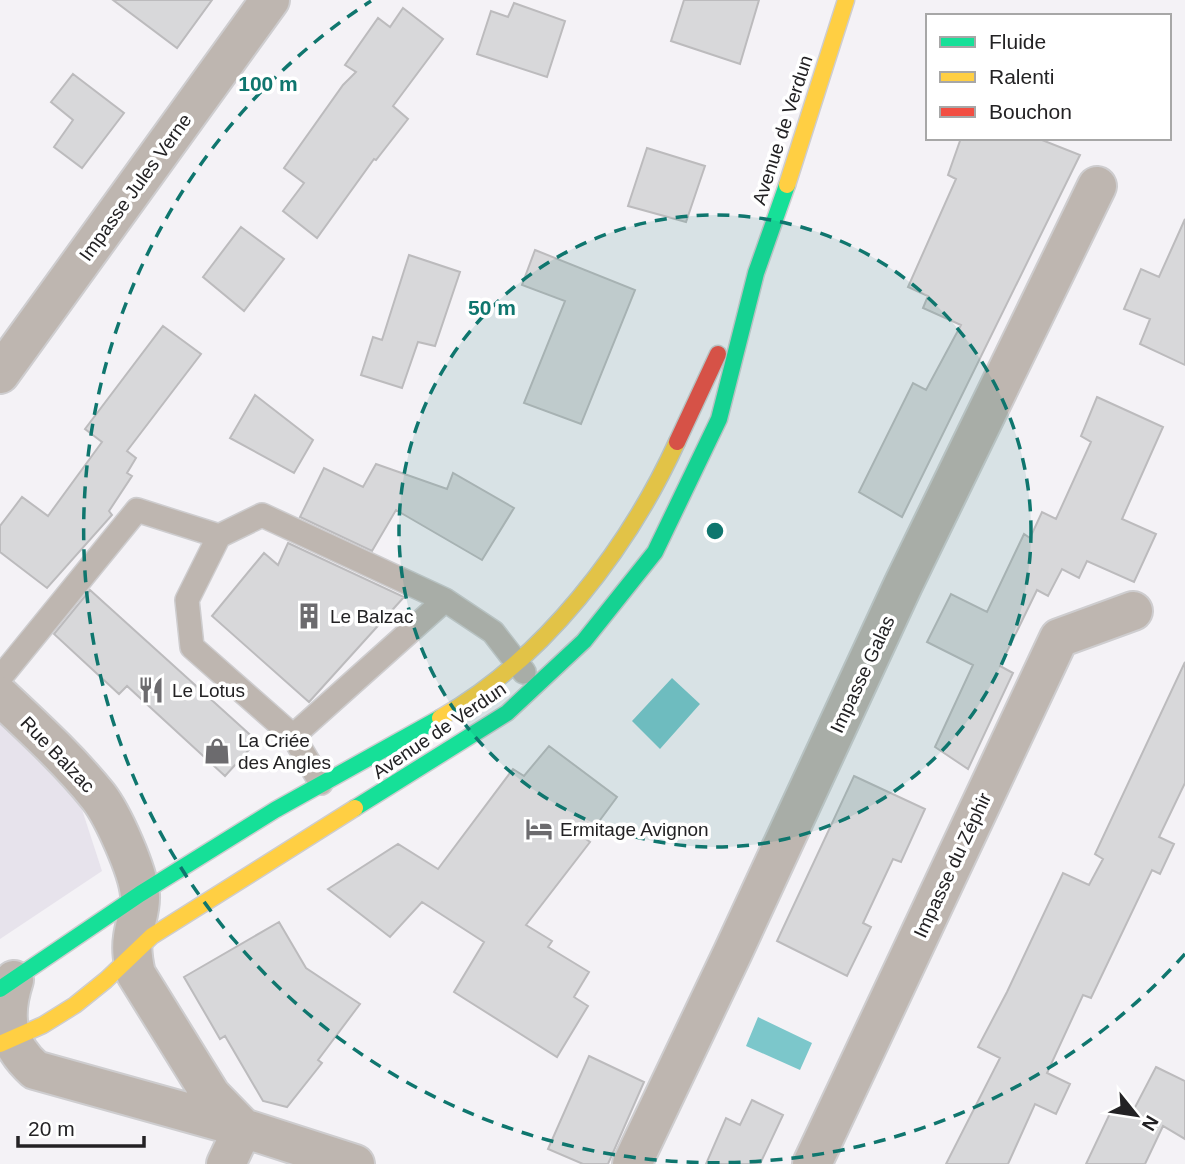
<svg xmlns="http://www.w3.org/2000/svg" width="1185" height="1164" font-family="Helvetica,sans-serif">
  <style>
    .built { fill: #e7e3ec }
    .water { fill: #7cc7cb }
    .building { fill: #d8d8da; stroke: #bcbbbd; stroke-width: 2 }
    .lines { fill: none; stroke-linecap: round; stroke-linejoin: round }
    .lane-casing { stroke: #cecdcf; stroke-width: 26 }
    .street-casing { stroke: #cecdcf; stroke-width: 42 }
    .fast-casing { stroke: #cecdcf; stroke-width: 19 }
    .slow-casing { stroke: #cecdcf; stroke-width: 19 }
    .jam-casing { stroke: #cecdcf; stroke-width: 19 }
    .lane { stroke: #beb6b0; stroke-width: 23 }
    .street { stroke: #beb6b0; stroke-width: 38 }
    .fast { stroke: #16e098; stroke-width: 16 }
    .slow { stroke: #ffcf43; stroke-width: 16 }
    .jam { stroke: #f24e42; stroke-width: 16 }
    .ring { fill: none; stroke: #0f766e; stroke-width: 3.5; stroke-dasharray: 12 9 }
    .labels { text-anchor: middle; stroke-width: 7; stroke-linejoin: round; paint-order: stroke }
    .street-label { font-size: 19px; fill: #232224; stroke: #fff }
    .poi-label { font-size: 19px; fill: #232224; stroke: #fff; text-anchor: start }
    .centre { fill: #0f766e; stroke: #fff; stroke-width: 3.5 }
    .ring-label { font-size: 21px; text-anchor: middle; font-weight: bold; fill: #0f766e; stroke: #fff; stroke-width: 7; stroke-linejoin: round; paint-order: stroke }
  </style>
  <rect width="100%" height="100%" fill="#f4f2f6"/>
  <path class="built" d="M0 718 75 788 102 871 0 939Z"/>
  <path class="water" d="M672 678 700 704 660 749 632 721Z
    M758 1017 812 1043 800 1070 746 1046Z"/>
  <path class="building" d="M113 0H212L177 48Z
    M684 0H759L740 64 671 41Z
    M514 3 565 21 547 77 477 54 491 11 508 17Z
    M403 8 443 39 393 106 408 119 376 160 374 159 317 238 283 211 304 183 284 168 343 85 356 72 345 65 378 18 390 27Z
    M73 74 124 113 82 168 54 147 73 120 51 102Z
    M961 138H1037L1080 155 902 517 859 492 913 383 926 390 961 325 923 308 928 296 908 287 956 179 948 175Z
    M647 148 705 166 686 222 628 206Z
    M1185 219V365L1140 344 1150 319 1124 309 1141 269 1159 277Z
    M241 227 284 259 244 311 203 277Z
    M535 250 635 290 581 424 524 403 565 301 522 285Z
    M409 255 460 272 435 346 418 342 402 388 361 375 373 337 382 340Z
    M163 326 201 354 127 451 136 458 127 473 132 476 109 511 112 515 47 588 0 552V526L22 497 48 516 102 442 85 429Z
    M255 395 313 440 294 473 230 438Z
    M1097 397 1163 427 1122 519 1156 534 1134 582 1087 561 1079 578 1062 569 1048 596 1037 590 1000 666 1013 673 968 769 935 747 973 665 927 642 951 594 987 612 1024 534 1030 538 1042 512 1056 519 1091 442 1081 436Z
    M376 464 447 489 453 473 514 508 482 560 396 510 372 551 300 517 324 468 363 487Z
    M288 543 404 597 309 702 212 616 264 553 278 565Z
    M90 590 257 741 225 776 127 686 119 694 54 634Z
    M1185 662V783L1159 837 1174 844 1160 874 1152 870 1091 998 1083 995 1047 1073 1070 1084 1056 1114 1035 1104 1008 1164H946L1000 1058 978 1047 1007 992 1063 873 1089 885 1103 859 1095 854Z
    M549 746 617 797 586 839 590 842 526 925 552 941 548 947 589 972 574 997 588 1006 557 1057 454 992 484 942 422 902 390 937 328 889 398 844 438 869 513 769 524 776Z
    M854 776 925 809 901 862 893 859 863 923 871 927 847 976 777 941Z
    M279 922 306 968 360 1004 318 1060 322 1063 287 1107 263 1101 225 1036 220 1039 184 977Z
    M589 1056 644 1082 608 1164H583L548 1149Z
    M1156 1067 1185 1081V1139L1163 1126 1145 1164H1086L1112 1109 1130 1117Z
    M752 1100 783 1115 760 1164H706L726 1118 740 1125Z"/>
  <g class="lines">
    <g class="lane-casing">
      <path id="lane" d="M445 600 493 632 524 672
        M0 678 137 510 219 536
        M293 736 445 600 262 515 219 536 187 600 192 647 293 736 321 783"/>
    </g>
    <g class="street-casing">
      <path id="street" d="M0 374 270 0
        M0 696C34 728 69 760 98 796 113 815 138 871 140 895 141 910 135 922 133 937 131 950 133 961 136 974L211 1095 243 1128
        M14 980C2 1017 6 1044 35 1070L243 1128 355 1164
        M226 1164 243 1128
        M632 1164 733 952 903 585 1097 186
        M812 1164 1059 638 1133 611"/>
    </g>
    <g class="fast-casing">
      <path id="fast" d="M355 808 507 713 584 641 655 552 719 419 756 273 787 185
        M0 989 140 894 275 810 440 718"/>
    </g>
    <g class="slow-casing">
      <path id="slow" d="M787 185 846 0
        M440 718C543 660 628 549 677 442
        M0 1044 43 1025 75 1005 106 980 152 936 355 808"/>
    </g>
    <g class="jam-casing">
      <path id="jam" d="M677 442 718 354"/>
    </g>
    <use href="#lane" class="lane"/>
    <use href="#street" class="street"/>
    <use href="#fast" class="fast"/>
    <use href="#slow" class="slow"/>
    <use href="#jam" class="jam"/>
  </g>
  <circle cx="715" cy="531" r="316" fill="#0f766e" fill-opacity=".12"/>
  <g class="ring">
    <circle cx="715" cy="531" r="316"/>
    <path d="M1185 954A632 632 0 1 1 371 1"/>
  </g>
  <defs>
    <g id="building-bare" transform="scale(2.1)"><path d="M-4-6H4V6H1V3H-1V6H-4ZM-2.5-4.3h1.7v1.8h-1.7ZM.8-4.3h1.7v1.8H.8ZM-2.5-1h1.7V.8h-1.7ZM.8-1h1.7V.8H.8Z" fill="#6c6b6e" stroke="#fff" stroke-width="2.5" paint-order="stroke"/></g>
    <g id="restaurant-bare" transform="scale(2.1)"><path d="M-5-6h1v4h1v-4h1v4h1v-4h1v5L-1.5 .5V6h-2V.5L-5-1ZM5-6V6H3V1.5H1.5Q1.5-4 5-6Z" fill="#6c6b6e" stroke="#fff" stroke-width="2.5" paint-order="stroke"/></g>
    <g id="shop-bare" transform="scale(2.1)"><path d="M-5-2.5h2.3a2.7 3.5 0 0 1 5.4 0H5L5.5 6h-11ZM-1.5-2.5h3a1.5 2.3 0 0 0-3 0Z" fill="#6c6b6e" stroke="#fff" stroke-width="2.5" paint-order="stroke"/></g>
    <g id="hotel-bare" transform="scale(2.1)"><path d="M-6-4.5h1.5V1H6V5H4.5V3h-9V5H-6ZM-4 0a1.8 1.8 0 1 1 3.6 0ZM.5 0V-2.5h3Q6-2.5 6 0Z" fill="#6c6b6e" stroke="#fff" stroke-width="2.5" paint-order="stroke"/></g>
  </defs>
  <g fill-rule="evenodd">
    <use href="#building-bare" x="309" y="616"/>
    <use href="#restaurant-bare" x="151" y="690"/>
    <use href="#shop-bare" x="217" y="751"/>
    <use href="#hotel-bare" x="539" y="829"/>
  </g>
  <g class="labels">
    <g class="street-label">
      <text transform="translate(782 130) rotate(-72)" y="7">Avenue de Verdun</text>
      <text transform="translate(135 187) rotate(-54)" y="7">Impasse Jules Verne</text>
      <text transform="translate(862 674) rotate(-65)" y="7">Impasse Galas</text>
      <text transform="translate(439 730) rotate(-34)" y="7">Avenue de Verdun</text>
      <text transform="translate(58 754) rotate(46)" y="7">Rue Balzac</text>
      <text transform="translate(952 865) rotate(-65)" y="7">Impasse du Zéphir</text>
    </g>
    <g class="poi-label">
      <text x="330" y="623">Le Balzac</text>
      <text x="172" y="697">Le Lotus</text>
      <text x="238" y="747">La Criée<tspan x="238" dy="22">des Angles</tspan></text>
      <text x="560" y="836">Ermitage Avignon</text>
    </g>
  </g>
  <circle cx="715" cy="531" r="10" class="centre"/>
  <g class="ring-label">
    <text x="268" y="91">100 m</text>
    <text x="492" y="315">50 m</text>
  </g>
  <rect x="926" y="14" width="245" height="126" fill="#ffffff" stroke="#a7a7a7" stroke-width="2"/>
  <rect x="940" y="37" width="35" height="10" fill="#16e098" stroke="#a7a7a7" stroke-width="2"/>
  <text x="989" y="49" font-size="21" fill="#232224">Fluide</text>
  <rect x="940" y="72" width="35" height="10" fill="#ffcf43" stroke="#a7a7a7" stroke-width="2"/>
  <text x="989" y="84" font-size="21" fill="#232224">Ralenti</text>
  <rect x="940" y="107" width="35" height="10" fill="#f24e42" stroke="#a7a7a7" stroke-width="2"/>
  <text x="989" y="119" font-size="21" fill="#232224">Bouchon</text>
  <g transform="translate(1136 1115) rotate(120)" stroke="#ffffff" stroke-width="5" paint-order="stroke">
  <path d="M0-5L12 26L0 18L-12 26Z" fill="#232224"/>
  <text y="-10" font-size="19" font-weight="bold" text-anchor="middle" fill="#232224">N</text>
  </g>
  <path d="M18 1136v10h126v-10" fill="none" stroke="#232224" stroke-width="3.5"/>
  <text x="28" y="1136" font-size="21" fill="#232224" stroke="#ffffff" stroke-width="5" paint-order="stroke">20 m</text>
</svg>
